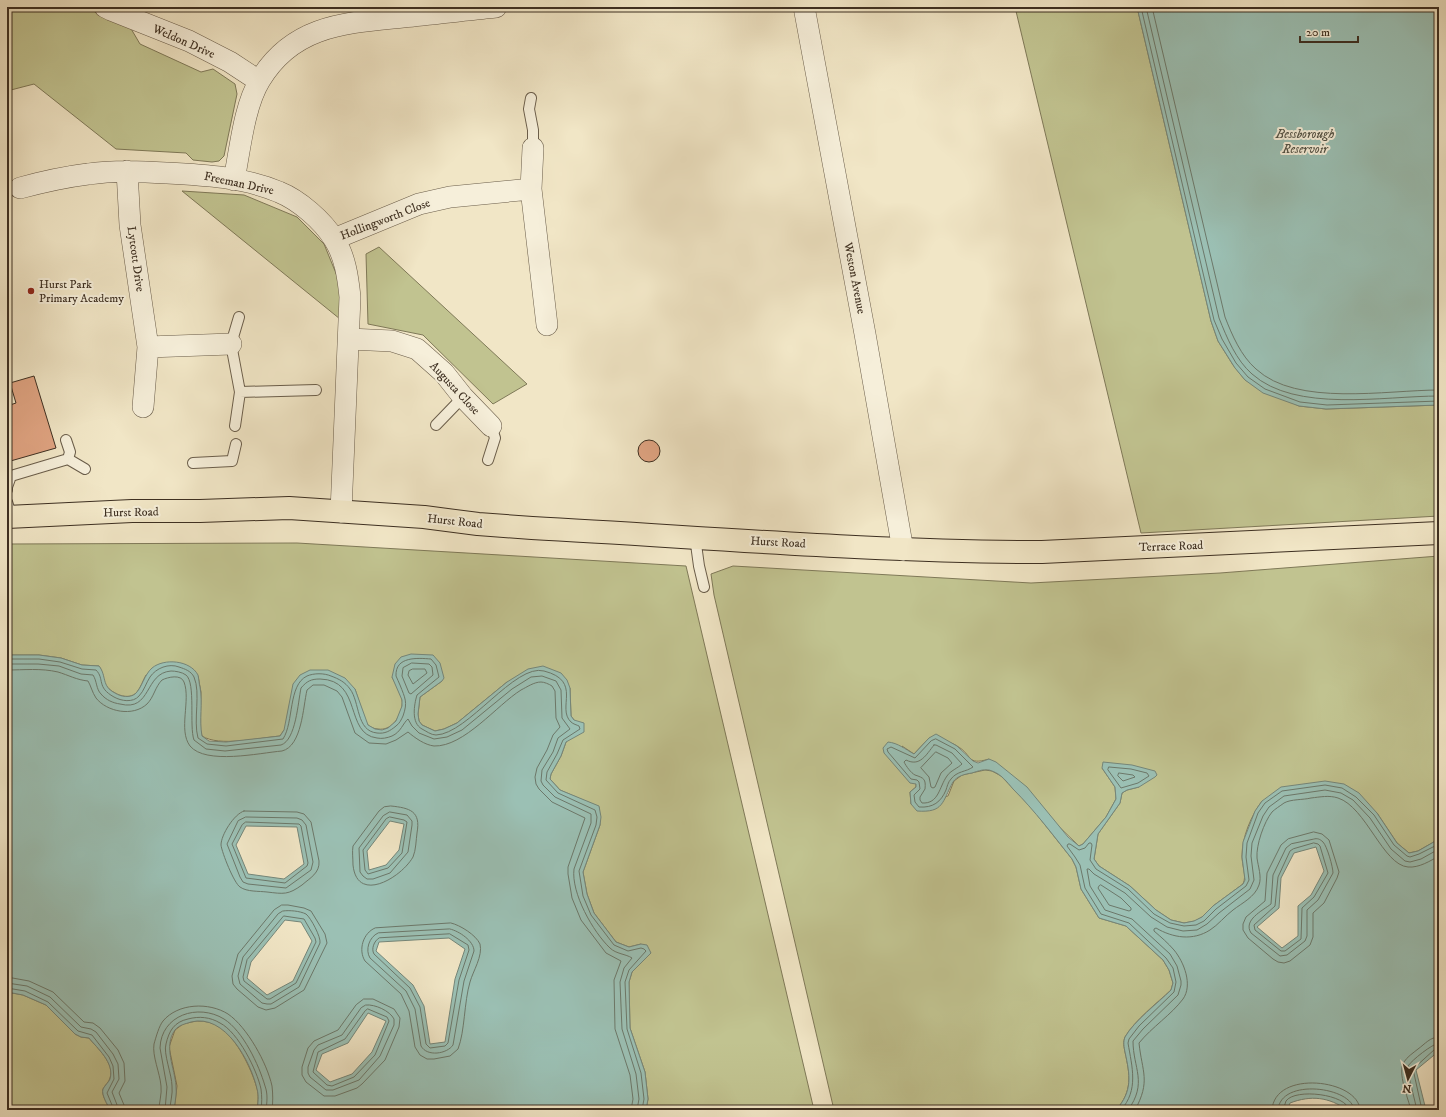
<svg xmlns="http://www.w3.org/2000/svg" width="1446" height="1117" font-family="'IM FELL DW Pica',serif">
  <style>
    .green { fill: #c1c390; stroke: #7f7958 }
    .water { fill: #9bc0b4; stroke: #758679; fill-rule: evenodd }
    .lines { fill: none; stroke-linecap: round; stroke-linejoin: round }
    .shore { stroke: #6c786a; stroke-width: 1 }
    .building { fill: #e0a482; stroke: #3d2f21 }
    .service-casing { stroke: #6a5d4a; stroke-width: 12 }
    .minor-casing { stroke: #6a5d4a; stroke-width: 22 }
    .primary-casing { stroke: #3d2f21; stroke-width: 24 }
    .service { stroke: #f6efda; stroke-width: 10 }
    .minor { stroke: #f6efda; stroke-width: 21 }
    .primary { stroke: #f1e6c6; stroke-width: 22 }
    .poi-dot { fill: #8f2418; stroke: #f6efda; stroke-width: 1.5 }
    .labels { text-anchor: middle; stroke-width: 4; stroke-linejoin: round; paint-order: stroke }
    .street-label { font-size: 12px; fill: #3d2f21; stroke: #f6efda }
    .poi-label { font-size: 12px; fill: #3d2f21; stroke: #f6efda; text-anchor: start }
    .water-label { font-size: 13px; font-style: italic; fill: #545346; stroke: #f6efda }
  </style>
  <rect width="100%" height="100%" fill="#f1e6c6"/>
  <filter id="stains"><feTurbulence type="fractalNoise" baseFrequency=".005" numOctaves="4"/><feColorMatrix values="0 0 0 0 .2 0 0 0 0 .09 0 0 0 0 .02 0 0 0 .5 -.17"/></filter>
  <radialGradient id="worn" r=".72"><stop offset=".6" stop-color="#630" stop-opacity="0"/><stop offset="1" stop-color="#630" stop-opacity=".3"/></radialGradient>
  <path class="green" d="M7 7H86L108 19 130 27 140 44 201 72 213 69 235 84 237 94 224 156 219 161 212 162 193 160 186 153 116 149 34 84 7 91Z
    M1015 7H1137L1211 321 1218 341 1233 365 1245 380 1299 406 1326 409 1439 405V516L1141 533Z
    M182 191 244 195 297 217 324 244 342 288 340 319Z
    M379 247 527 384 493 404 423 335 368 324 366 254Z
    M297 543 686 566 814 1110H646L648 1099 645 1072 630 1028 629 982 632 972 651 953 641 944 629 947 616 942 594 913 587 894 583 872 600 825 599 807 560 790 550 779 551 774 561 756 574 720 571 716 570 688 507 682 457 723 444 729 435 731 422 725 419 721 418 714 420 697 442 681 392 677C396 685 404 697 402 706 400 718 391 731 378 729 374 729 370 727 367 724 363 716 358 698 355 689L284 730 280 736C259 738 219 747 202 736L200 728 201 692 198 676 146 675C143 680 141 687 137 692 129 702 110 693 105 684 102 677 104 673 99 666L82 665 61 658 39 655H7V544Z
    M1439 556V839L1418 851 1409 853 1397 843 1377 813 1262 801C1251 816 1242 837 1242 856 1242 866 1247 876 1243 884L1213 906 1202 917 1195 921 1184 923 1171 920 1156 910 1130 886 1099 866 1094 859 1098 834 1120 803 1122 793 1127 790 1139 787 1102 768 1115 787 1116 799 1106 817 1083 844 1079 846 989 759C966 766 973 755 957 746 950 741 937 740 929 738L914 754 902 746 916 784V787L910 792 911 804 948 796 954 781 962 775 985 770 992 771 1001 776 1030 806 1072 859 1076 867 1081 889 1099 918 1126 926 1163 960 1169 970 1173 983 1171 990C1157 1003 1135 1020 1125 1037 1123 1042 1124 1047 1125 1052 1130 1075 1133 1091 1116 1110H834L714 595 711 574 733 566 1031 583 1220 573Z
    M7 992 23 995 46 1005 75 1034 81 1037 89 1038C97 1048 115 1063 110 1078 109 1082 105 1085 103 1089 101 1095 108 1105 110 1110H7Z
    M196 1021C204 1021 213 1022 220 1027 237 1039 251 1068 257 1088 259 1095 258 1103 257 1110H174L177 1086 169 1047 175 1030 183 1024Z"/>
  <path class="water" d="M1137 7H1439V405L1326 409 1299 406 1263 393 1245 380 1235 368 1218 341 1211 321Z
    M411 654 433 655 440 663 444 678 442 681 420 697 418 714 419 721 422 725 435 731 444 729 457 723 507 682 528 669 543 666 561 673 567 680 570 688 571 716 574 720 584 723V732L566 742 561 756 551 774 550 779 560 790 599 806 601 817 600 825 583 872 587 894 594 913 616 942 629 947 641 944 647 945 651 953 632 972 629 982 630 1028 645 1072 648 1099 646 1110H257C258 1103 259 1096 257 1089 251 1062 225 1013 191 1022 185 1024 179 1025 175 1030 163 1046 175 1069 176 1086 177 1094 175 1102 174 1110H110C108 1105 101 1095 103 1089 105 1085 109 1082 110 1079 115 1063 97 1048 89 1038L81 1037 75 1034 46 1005 23 995 7 992V655H39L61 658 82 665 99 666C107 676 101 686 115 693 121 697 130 698 135 694 142 688 144 675 152 668 164 658 190 660 198 675 199 679 199 684 200 687 203 703 199 720 202 736L209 741 226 742 280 736 284 730 293 684 300 675 310 670H328L345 678 355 689 368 725 375 729 382 730 388 728 396 721 402 706V700L392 677 395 664 401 657ZM390 821 404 824 399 850 386 865 369 870 367 851ZM246 826 297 827 304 864 284 879 248 874 236 845ZM285 920 301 922 312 941 293 981 267 995 247 978 251 962ZM449 938 465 949 455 979 445 1042 430 1044 424 1006 413 985 376 951 379 942ZM368 1013 386 1021 372 1052 352 1074 330 1082 316 1070 322 1054 348 1043Z
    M936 734 957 746 973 761 978 763 989 759 996 762 1027 787 1068 837 1079 846 1083 844 1106 817 1116 799 1115 787 1102 768 1103 762 1132 765 1155 771 1157 775 1155 777 1139 787 1127 790 1122 793 1120 803 1098 834 1094 859 1099 866 1130 886 1156 910 1171 920 1184 923 1194 921 1202 917 1213 906 1243 884 1245 880 1242 857 1243 842 1255 811 1262 801 1281 787 1325 781 1344 784 1359 793 1377 813 1397 843 1409 853 1418 851 1439 839V1051L1416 1070 1426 1110H1347C1329 1097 1311 1095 1290 1103L1287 1110H1116C1133 1091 1130 1075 1125 1052 1124 1047 1123 1042 1125 1037 1134 1021 1158 1003 1171 990L1173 983 1169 970 1163 960 1126 926 1099 918 1081 889 1076 867 1072 859C1053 835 1035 811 1013 789 1007 782 1001 774 992 771 986 768 978 771 972 773 965 774 957 776 953 782 942 802 944 813 917 811L911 804 910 792 916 787V784L910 783 884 753 883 748 888 742C898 743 905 749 914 754L929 738ZM1316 847 1324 871 1311 895 1298 906V936L1282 948 1257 927 1279 908 1281 878 1294 853Z"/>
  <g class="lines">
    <path class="shore" d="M1141 7 1214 320 1222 339 1236 363 1248 377 1265 389 1300 402 1327 405 1439 401
      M1146 7 1219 318C1227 338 1236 360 1252 374 1296 413 1383 396 1439 396
      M1152 7 1225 317C1232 335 1241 356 1256 369 1297 407 1386 390 1439 390
      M7 659H39L60 662 82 669 96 670C105 679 96 687 114 697 121 701 133 703 139 696 144 691 146 683 150 677 156 668 169 663 179 667 185 669 191 671 194 677 201 693 193 720 198 738L207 744 226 746 283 739C294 722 288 685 307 676 314 673 324 673 331 676 339 679 345 682 350 689 360 702 356 731 377 733 385 734 390 731 396 726 400 723 401 720 403 716 408 702 405 698 400 685 399 682 397 679 396 676 395 656 418 658 431 659L436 665 439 677 417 695C414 705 411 723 422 729 426 731 431 735 436 735 468 734 515 663 544 671 583 681 556 708 571 722 573 724 577 725 579 726L580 729 563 740 557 754 547 772 546 780 558 793 595 810 597 817 596 825 579 871 583 896 591 915 614 945 628 951 641 948 644 949 646 951 629 970 625 982 627 1029 641 1073 644 1099 642 1110
      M412 663 429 664 432 667 433 675 411 694 409 693 402 676 403 668Z
      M7 664H38L59 666 81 674 93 675C97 681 96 689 101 694 106 700 113 703 120 704 152 712 144 673 171 671 175 671 182 672 186 675 196 683 189 726 194 740L206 749 225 751 281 745C296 740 298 702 301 688 307 681 311 679 320 679 363 680 344 734 377 738 382 739 387 738 392 736 401 732 403 723 408 719L412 726 419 733 434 739 447 737 462 730 512 689 531 677 542 676 556 681 561 690 562 718 570 729 558 738 553 752 542 770 541 781 543 785 555 797 591 814V823L574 869C571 893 593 932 610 948 616 954 626 954 632 958L624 968 620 982 622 1029 636 1074 639 1099 637 1110
      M413 669H425L427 673 413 684 408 675 409 671Z
      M7 670C24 670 41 668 58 672 68 675 77 680 88 681 91 686 92 692 96 698 107 712 133 717 147 704 154 697 155 687 162 680 168 677 181 674 184 682 191 700 178 730 190 746 206 765 259 753 282 751 302 746 303 707 307 690L313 685H324L337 691 342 697 355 733 369 743 386 744 396 740 408 732C415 738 425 745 434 746 464 747 497 705 521 690 527 687 534 682 541 682 544 682 549 684 552 686L555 691 556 718 560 727 553 735 547 750 537 768 535 777 536 784 539 789 552 802 585 818 568 867V874L572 898 581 920 606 953 621 961 614 980 615 1029 630 1075 633 1099 631 1110
      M936 739 955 749 973 767C966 772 957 771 951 779 948 782 947 787 946 790 941 802 933 808 919 807L915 802 914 795 920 789 919 782 917 780 911 779 888 752 887 749 891 747 915 758 931 741Z
      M934 745H936L952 753 962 764C958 768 950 771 947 776 939 787 939 804 922 803L920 800V797L925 789C926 779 924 778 915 775 911 773 906 766 904 762L906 760C920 767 926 755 934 745Z
      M936 752 948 758 952 763 941 773 935 787 933 788 931 787 929 777 921 768Z
      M1109 767 1131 769 1147 773 1149 776 1138 783 1121 788 1108 770Z
      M1119 773 1133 775 1135 777 1123 781 1118 776Z
      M391 806C410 808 421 811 417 833 416 840 416 850 413 857 401 878 357 904 353 865 353 858 352 852 353 846L379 811 384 807Z
      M244 811 297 812 304 814 311 822 319 861C320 873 310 878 302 885 288 895 284 894 267 892 259 891 247 892 240 887 234 883 222 853 221 845 221 835 234 814 244 811Z
      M390 812 407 815 412 821V825L408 852 390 873 373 879H367L363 876 360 872 359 848 383 816Z
      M246 817 297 818 302 820 306 825 313 862 311 870 286 888 248 884 243 882 240 877 227 844 238 821Z
      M390 817 404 820 407 822 402 853 388 868 368 874 365 870 363 850 386 819Z
      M246 822 299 824 301 826 308 863 307 866 285 883 246 878 232 844 242 825Z
      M1314 832 1322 834 1329 840 1339 872 1337 878 1324 903 1313 913V937L1310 945 1290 961 1284 963 1278 962 1273 959 1248 938 1243 930V924L1246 917 1265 901 1267 873 1281 845 1288 839Z
      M1314 839C1317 838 1320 839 1323 842 1327 846 1333 867 1333 873L1318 900 1307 910V936L1305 941 1287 955 1280 956 1251 933C1243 920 1262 911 1271 904L1273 875 1286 848 1291 844Z
      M1314 843 1318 844 1320 846 1328 873 1314 897 1302 908 1301 939 1285 951H1281L1255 930 1254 925 1275 906 1278 877 1290 851 1293 849Z
      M1101 885 1121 898 1131 908V910L1129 911 1109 905 1098 888 1099 886Z
      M282 905H288L304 908 311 911 325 934 327 943 304 990 275 1008 266 1010 258 1007 237 989 233 984 232 976 238 954 274 910Z
      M283 911C289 910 300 911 306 914 311 918 321 937 320 943L299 987 271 1004H267L262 1003 240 984 238 976 243 957 278 914Z
      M284 916 304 919 315 938 316 942 296 983 270 999H267L244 981 243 977 247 960Z
      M451 923C460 925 476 935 480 944 483 956 473 971 470 982 464 1002 465 1031 458 1049L450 1056 434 1059H427L420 1055 415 1047 409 1011 401 994 365 961C358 950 363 933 375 928Z
      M450 929C459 931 474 941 474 951L464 981 453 1045C447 1054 427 1057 421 1046L415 1009 406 991 370 958C365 950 369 937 378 933Z
      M450 934 468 945 469 950 459 980 448 1043 445 1046 430 1048 426 1044 420 1007 410 988 374 954C371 949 374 941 379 938Z
      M7 977 29 981 53 992 84 1022 93 1023 100 1028 118 1050 124 1063 125 1081 119 1093 124 1105 125 1110
      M7 983 27 986 50 997 81 1027 91 1029 96 1032 113 1054 118 1064 119 1079 112 1092 119 1110
      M7 988 25 991 48 1002 78 1031 92 1035 109 1057 113 1066 114 1079 107 1093 114 1110
      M364 999H373L394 1009 400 1018 399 1027 385 1060 362 1084 357 1088 335 1096H324L306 1082 302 1075V1067L308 1048 314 1041 338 1030 356 1005Z
      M366 1005C375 1004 390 1011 394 1019V1025L380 1056 359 1080 333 1090H326L310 1077 308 1073V1067L314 1050 318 1045 342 1035 361 1008Z
      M368 1009 387 1017 389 1021 375 1055 354 1077 332 1086 327 1085 313 1072 318 1052 345 1039 365 1011Z
      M159 1110C159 1102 162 1094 161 1086 160 1073 152 1056 154 1044 156 1037 159 1026 163 1021 178 1003 209 1002 228 1014 247 1027 267 1063 272 1086 273 1094 273 1102 272 1110
      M165 1110 167 1087 160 1048C161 1015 198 1003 224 1019 243 1031 259 1065 265 1086 268 1094 267 1102 266 1110
      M170 1110C170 1102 173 1094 172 1086 172 1075 163 1053 166 1044 169 1031 174 1022 188 1019 199 1016 210 1017 220 1023 238 1032 257 1070 261 1089 262 1096 262 1103 261 1110
      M1121 1110C1139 1090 1132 1067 1128 1043L1129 1039 1139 1026 1174 992 1176 982 1173 968 1166 958 1129 923 1101 914 1085 888 1080 865 1075 857 1067 846 1068 844H1070L1079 850 1085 848 1089 843H1091L1092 845 1090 860 1096 869 1128 889 1154 914 1170 923 1184 926 1196 925 1204 921 1216 909 1246 886 1249 880 1246 857 1247 843 1258 813 1265 803 1282 791 1325 785 1342 788 1356 797 1374 815 1394 845 1407 856 1410 857 1419 854 1439 844
      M1128 1110C1148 1083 1133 1068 1133 1041L1143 1029 1178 995 1181 985V981L1177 966 1170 954 1132 919 1105 910 1090 886 1087 869H1089L1094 874 1125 893 1151 917 1167 927 1183 931 1197 930 1207 924 1219 913 1250 889 1254 880 1251 856 1252 843 1263 816 1269 807 1284 796 1325 790 1341 793 1353 800 1370 818 1391 849 1405 861 1410 862 1421 859 1439 849
      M1135 1110C1151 1081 1142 1072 1139 1043 1152 1027 1171 1015 1183 999 1193 985 1184 962 1174 950 1168 943 1161 937 1154 931V929L1156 928C1173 938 1193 941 1210 930 1218 925 1225 916 1233 910 1242 903 1255 897 1259 885 1262 877 1258 866 1257 858 1256 845 1264 822 1272 812 1275 809 1280 806 1284 803 1291 799 1303 800 1311 798 1320 797 1329 795 1338 798 1366 807 1383 865 1408 867 1419 868 1430 861 1439 856
      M1272 1110C1274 1069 1359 1079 1360 1110
      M1278 1110C1280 1077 1353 1087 1354 1110
      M1283 1110C1284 1107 1285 1104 1286 1101 1295 1088 1347 1094 1349 1110
      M1411 1110C1408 1098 1397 1072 1404 1062 1407 1057 1413 1053 1418 1049 1425 1044 1430 1037 1439 1037
      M1417 1110 1408 1073C1408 1070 1407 1069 1408 1066 1412 1060 1432 1044 1439 1043
      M1422 1110 1413 1069 1435 1049 1439 1048"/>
  </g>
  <path class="building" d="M34 376 56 448 7 462V406L16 403 10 383Z
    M638 451a11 11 0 1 1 22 0a11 11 0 1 1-22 0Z"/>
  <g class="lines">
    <g class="service-casing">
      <path id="service" d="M531 98 529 109 533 130V148
        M240 392 316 390
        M436 425 463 397
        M235 426 240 392 231 344 239 317
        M66 440 70 452 68 459
        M488 460 495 438 491 426
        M193 463 232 461 236 444
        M7 490V487L11 476 68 459 85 469
        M7 502 12 517
        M695 537 699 566 704 587"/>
    </g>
    <g class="minor-casing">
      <path id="minor" d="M105 7 111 10 189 41 230 62 259 81
        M804 7 865 334 903 550
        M533 148 531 189 547 325
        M127 171 130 225 148 347 143 407
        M234 180C240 150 244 106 260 80 293 25 345 23 403 17 434 14 465 10 496 7
        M20 188C42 182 64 177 88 174 114 170 140 171 166 173 204 175 244 177 279 192 299 200 323 221 334 239 345 256 348 277 350 297L341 512
        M334 239 419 204 450 197 531 189
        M349 339 392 341 417 349 444 373 463 397 491 426
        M148 347 231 344"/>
    </g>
    <g class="primary-casing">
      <path id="primary" d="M7 517 132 511H200L289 508 424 517 478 524 532 528C702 537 872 552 1042 552L1439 533"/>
    </g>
    <use href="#service" class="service"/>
    <use href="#minor" class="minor"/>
    <use href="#primary" class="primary"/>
  </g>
  <circle class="poi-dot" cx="31" cy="291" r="4"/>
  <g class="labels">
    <g class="street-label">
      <text transform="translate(184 41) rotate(24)" y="4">Weldon Drive</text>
      <text transform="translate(239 183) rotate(12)" y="4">Freeman Drive</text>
      <text transform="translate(385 219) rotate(-21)" y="4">Hollingworth Close</text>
      <text transform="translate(136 259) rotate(82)" y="4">Lytcott Drive</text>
      <text transform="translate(855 278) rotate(79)" y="4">Weston Avenue</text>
      <text transform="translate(455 388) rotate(47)" y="4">Augusta Close</text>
      <text transform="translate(131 512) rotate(-1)" y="4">Hurst Road</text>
      <text transform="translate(455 521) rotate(6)" y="4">Hurst Road</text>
      <text transform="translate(778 542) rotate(3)" y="4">Hurst Road</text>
      <text transform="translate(1171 546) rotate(-2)" y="4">Terrace Road</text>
    </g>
    <g class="poi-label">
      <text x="39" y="288">Hurst Park<tspan x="39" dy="14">Primary Academy</tspan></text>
    </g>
    <g class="water-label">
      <text x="1305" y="138">Bessborough<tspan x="1305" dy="15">Reservoir</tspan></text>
    </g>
  </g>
  <rect width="1446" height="1117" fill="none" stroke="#f1e6c6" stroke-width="24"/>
  <rect x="8" y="8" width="1430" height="1101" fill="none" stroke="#3d2f21" stroke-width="2"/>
  <rect x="12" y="12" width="1422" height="1093" fill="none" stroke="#3d2f21"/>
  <g transform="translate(1408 1079) rotate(186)" stroke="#f6efda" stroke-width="3" paint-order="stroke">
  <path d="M0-3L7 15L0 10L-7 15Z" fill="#3d2f21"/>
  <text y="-6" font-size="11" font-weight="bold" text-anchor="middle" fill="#3d2f21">N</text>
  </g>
  <path d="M1300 36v6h58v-6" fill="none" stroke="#3d2f21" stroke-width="2"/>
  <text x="1306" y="36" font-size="12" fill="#3d2f21" stroke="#f6efda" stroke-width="3" paint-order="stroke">20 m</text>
  <rect width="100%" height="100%" filter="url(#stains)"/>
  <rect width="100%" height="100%" fill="url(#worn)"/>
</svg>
